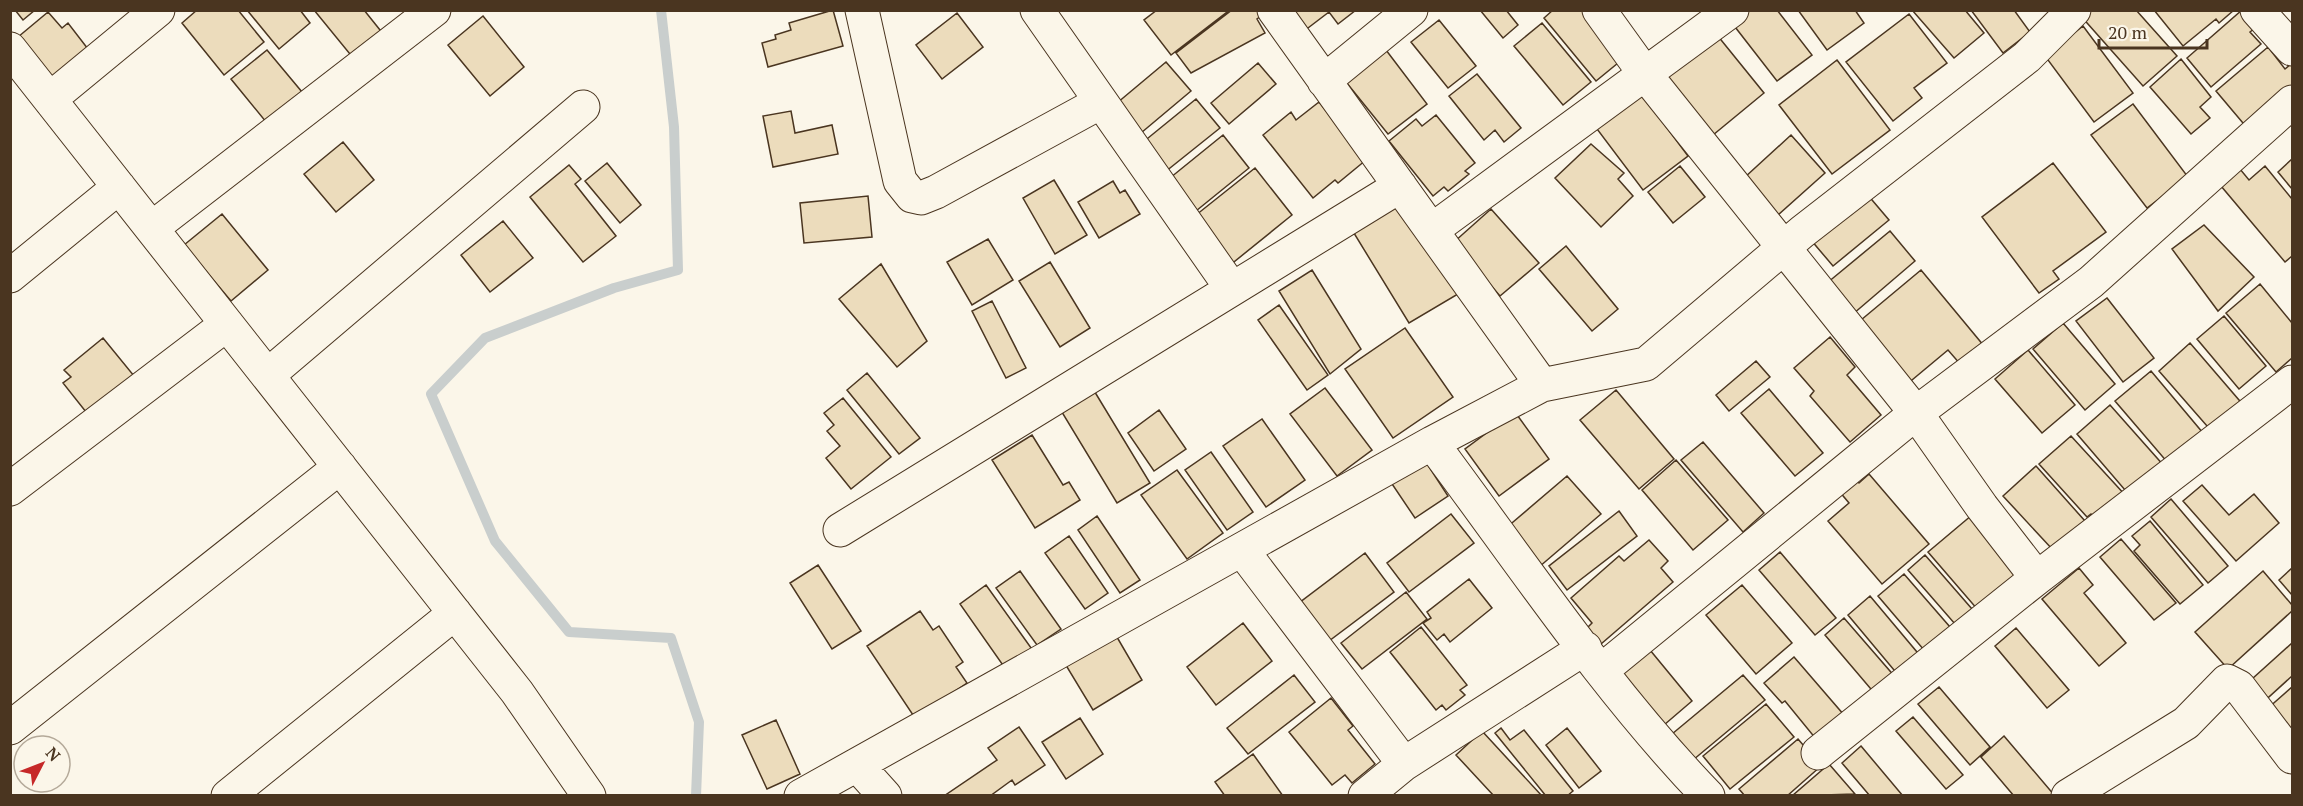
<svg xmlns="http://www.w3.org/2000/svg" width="2303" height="806" font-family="'PT Serif',serif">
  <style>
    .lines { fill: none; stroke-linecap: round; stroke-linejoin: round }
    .stream { stroke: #c9cecd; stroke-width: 10 }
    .building { fill: #ecdcbc; stroke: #4a3520; stroke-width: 1.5 }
    .minor-casing { stroke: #4a3520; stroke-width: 35 }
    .minor { stroke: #fbf6e9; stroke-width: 33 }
  </style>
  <rect width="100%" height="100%" fill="#fbf6e9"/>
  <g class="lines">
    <path class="stream" d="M661 10 674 127 678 270 614 288 485 338 431 394 495 541 569 632 671 638 699 722 696 796"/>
  </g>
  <path class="building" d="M15 10H35L23 20Z
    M197 10H238L264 42 224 75 182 23Z
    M247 10H300L310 23 279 49Z
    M314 10H364L384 35 354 59Z
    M833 10 843 46 768 67 762 43 776 39 775 35 791 30 789 23Z
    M1157 10H1226L1227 12 1171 55 1144 20Z
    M1232 10H1269L1257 19 1265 33 1191 73 1176 53Z
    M1289 10H1356L1338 24 1329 12 1304 31Z
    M1480 10H1506L1518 25 1503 38Z
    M1553 10H1585L1629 54 1596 81 1544 18Z
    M1748 10H1777L1812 55 1777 81 1732 23Z
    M1798 10H1855L1864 23 1827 50Z
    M1912 10H1965L1984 33 1954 58Z
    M1971 10H2014L2030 32 2003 53Z
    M2086 10H2136L2177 56 2143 86 2080 15Z
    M2154 10H2234L2219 23 2216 19 2183 46Z
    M2242 10 2259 25 2250 32 2261 44 2211 87 2187 58Z
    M48 12 62 28 68 23 88 49 53 92 12 42Z
    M957 13 983 47 942 79 916 45Z
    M1909 14 1947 63 1914 88 1922 98 1893 121 1846 62Z
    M483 16 524 67 490 96 448 45Z
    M1439 20 1476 66 1448 88 1411 42Z
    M1542 23 1591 82 1563 105 1514 46Z
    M2083 26 2133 93 2094 122 2045 56Z
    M1713 30 1764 93 1713 135 1662 73Z
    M2268 47 2285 69 2292 63V93L2248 129 2216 91Z
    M267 50 307 98 271 128 231 79Z
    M1386 50 1427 104 1388 134 1346 82Z
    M2181 59 2211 97 2200 107 2210 118 2191 134 2150 87Z
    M1837 60 1890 130 1832 174 1779 105Z
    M1166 62 1191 91 1135 138 1111 108Z
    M1258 63 1276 84 1229 124 1211 103Z
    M1477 74 1521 128 1504 142 1495 130 1484 140 1449 96Z
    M1645 86 1671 119 1664 124 1688 156 1643 190 1594 125Z
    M1196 99 1220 128 1160 176 1137 147Z
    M1319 102 1366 160 1338 183 1335 180 1313 198 1263 135 1291 112 1296 120Z
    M2133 104 2188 177 2147 208 2091 135Z
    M791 111 795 133 832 125 838 154 773 167 763 116Z
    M1436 115 1475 163 1465 171 1469 174 1448 191 1444 187 1433 196 1389 141 1416 119 1422 126Z
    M1223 135 1249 168 1191 215 1165 182Z
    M1791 135 1825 173 1778 215 1744 178Z
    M343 142 374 180 336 212 304 174Z
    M1591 144 1624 173 1618 179 1633 196 1601 227 1555 178Z
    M2292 159V189L2278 172Z
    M607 163 641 205 620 223 585 181Z
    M2053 163 2106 232 2053 271 2059 279 2039 293 1982 217Z
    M569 165 581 179 575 184 616 236 583 262 530 197Z
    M1680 166 1705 197 1673 223 1648 192Z
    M2265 166 2292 199V256L2285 262 2221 186 2240 169 2249 180Z
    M1255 168 1292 215 1224 270 1186 223Z
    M1054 180 1087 235 1055 254 1023 198Z
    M1113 181 1120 193 1125 190 1140 214 1099 238 1078 202Z
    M1861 187 1889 220 1833 266 1805 233Z
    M1398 195 1458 294 1409 323 1349 225Z
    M868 196 872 237 804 243 800 203Z
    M1491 209 1539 263 1500 296 1454 242Z
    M222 214 268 270 231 301 184 245Z
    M503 221 533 258 490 292 461 255Z
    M2204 225 2254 277 2218 311 2172 249Z
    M1890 231 1915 261 1853 314 1827 283Z
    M988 239 1013 280 972 305 947 262Z
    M1566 246 1618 309 1592 331 1539 269Z
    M1050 262 1090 328 1060 347 1019 281Z
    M881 264 927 341 897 367 839 299Z
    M1312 270 1361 349 1330 374 1279 291Z
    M1921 270 1984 346 1961 365 1948 350 1906 385 1855 325Z
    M2260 284 2292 323V358L2276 372 2226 313Z
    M2107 298 2154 358 2123 382 2076 321Z
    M992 301 1026 368 1006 378 972 311Z
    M1279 305 1328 375 1307 390 1258 320Z
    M2224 316 2266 366 2239 389 2197 339Z
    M2063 323 2115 384 2085 410 2033 349Z
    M1405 328 1453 397 1393 438 1345 369Z
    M1830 337 1855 367 1847 375 1881 415 1850 442 1810 396 1814 391 1794 368Z
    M103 338 139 382 90 417 63 383 71 377 64 370Z
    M2190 343 2245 407 2214 434 2159 371Z
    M2028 350 2075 405 2042 433 1995 379Z
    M1756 361 1770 377 1729 411 1716 395Z
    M2151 371 2203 433 2168 463 2115 401Z
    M867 373 920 438 899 454 847 390Z
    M1090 384 1150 483 1117 503 1057 404Z
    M1325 388 1372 450 1337 476 1290 414Z
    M1769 389 1823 453 1795 476 1741 413Z
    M1616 390 1674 459 1639 489 1580 420Z
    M843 398 891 457 851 489 826 458 840 446 827 431 834 425 824 413Z
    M2110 405 2165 467 2131 497 2077 434Z
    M1159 410 1186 449 1154 471 1128 433Z
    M1515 412 1549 459 1499 496 1465 449Z
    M1262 419 1305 480 1266 507 1223 446Z
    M1032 435 1063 485 1069 482 1080 500 1035 528 992 460Z
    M2071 436 2126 496 2098 522 2091 514 2087 517 2039 464Z
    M1703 442 1764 513 1743 532 1681 460Z
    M1211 452 1253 512 1227 530 1185 470Z
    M1420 453 1448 496 1415 518 1386 475Z
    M1676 460 1728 520 1693 550 1642 490Z
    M2036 466 2085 521 2053 550 2003 496Z
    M1177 470 1223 533 1187 559 1141 495Z
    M1869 474 1929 544 1882 584 1828 521 1849 503 1839 491 1855 478 1859 483Z
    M1567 476 1601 514 1539 567 1506 528Z
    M2202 485 2229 515 2254 494 2279 523 2236 561 2183 501Z
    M2171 499 2228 566 2208 583 2151 517Z
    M1619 511 1637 536 1567 590 1549 566Z
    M1451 514 1474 543 1409 592 1387 563Z
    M1972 515 2021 573 1978 610 1928 552Z
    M1097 516 1140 580 1120 593 1078 530Z
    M2150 521 2203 585 2180 604 2134 551 2140 545 2132 536Z
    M1069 536 1108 593 1085 609 1045 553Z
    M2121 539 2176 603 2154 620 2100 557Z
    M1649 540 1668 561 1661 568 1673 582 1601 644 1587 628 1592 623 1571 598 1619 556 1624 561Z
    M1780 552 1836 618 1815 635 1759 570Z
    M1365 553 1394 592 1325 644 1295 606Z
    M1925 555 1972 609 1955 624 1908 570Z
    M818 565 861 631 832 649 790 583Z
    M2079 568 2093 585 2084 593 2126 643 2099 666 2042 599Z
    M2292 568V595L2279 580Z
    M1020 571 1061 629 1037 645 996 588Z
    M2263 571 2292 605V611L2228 669 2195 632Z
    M1904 574 1950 627 1924 650 1878 596Z
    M1469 579 1492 608 1450 642 1444 634 1437 640 1423 623 1431 618 1427 612Z
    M986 585 1034 652 1007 671 960 604Z
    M1742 585 1792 643 1756 674 1706 615Z
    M1406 592 1427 619 1362 669 1341 643Z
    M1870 596 1922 658 1899 676 1848 615Z
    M920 611 933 630 939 626 963 662 956 667 967 683 915 718 867 646Z
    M1844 618 1896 678 1876 695 1825 635Z
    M1243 623 1272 661 1216 705 1187 667Z
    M1421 627 1467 685 1460 690 1465 695 1446 710 1442 705 1436 710 1390 652Z
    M2016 628 2069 690 2047 708 1995 646Z
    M1114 632 1142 680 1093 710 1064 662Z
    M2292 643V676L2259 706 2242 688Z
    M1650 650 1692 701 1664 725 1621 674Z
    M1794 657 1844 715 1816 739 1785 701 1782 703 1764 683Z
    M1294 675 1315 702 1248 754 1227 728Z
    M1743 675 1765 700 1693 760 1672 734Z
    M1939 687 1990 747 1970 765 1918 704Z
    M2292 687V738L2267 709Z
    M1331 698 1353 726 1348 730 1375 764 1352 783 1345 775 1332 785 1289 732Z
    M1766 704 1794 737 1730 789 1703 756Z
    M1913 717 1963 775 1946 789 1896 731Z
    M1080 718 1103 754 1066 779 1042 742Z
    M776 720 800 774 767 789 742 735Z
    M1019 727 1045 765 1015 785 1012 780 990 796H944L997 760 988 748Z
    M1501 728 1510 740 1524 730 1573 791 1567 796H1546L1495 733Z
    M1567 728 1601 771 1579 788 1546 745Z
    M1482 731 1542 796H1494L1456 755Z
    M2004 736 2055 796H2014L1981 757Z
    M1798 739 1821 766 1787 796H1745L1739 789Z
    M1861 746 1903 796H1870L1842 763Z
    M1253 754 1283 796H1225L1215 782Z
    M1829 764 1855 794 1792 796Z"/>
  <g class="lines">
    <g class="minor-casing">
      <path id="minor" d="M862 10 900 181 912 196 921 198 936 192 1101 102
        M1037 10 1232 289
        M1274 10 1542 385 1432 443C1521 562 1605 689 1708 796
        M1599 10 1645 74 1916 413 1982 507 2037 578
        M2257 10 2292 49
        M10 49 517 692 589 796
        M1324 81 1411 10
        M50 99 158 10
        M152 228 434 10
        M1432 230 1732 10
        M10 276 119 187
        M268 375 583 107
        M1542 385 1646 364 1802 232 2027 57 2074 10
        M10 489 227 324
        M840 530 1400 186
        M1242 550 1404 764
        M1602 670 1916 413 2091 282 2292 102
        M10 728 340 467
        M1818 753 2037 578 2292 382
        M858 766 885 796
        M228 796 455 613
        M801 796 1432 443
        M1365 796 1404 764 1585 648
        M2068 796 2186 723 2227 681 2239 687 2292 757"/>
    </g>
    <use href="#minor" class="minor"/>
  </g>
  <rect width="2303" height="806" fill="none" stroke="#4a3520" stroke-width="24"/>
  <g transform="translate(42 764) rotate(48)"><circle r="28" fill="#fbf6e9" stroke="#b4a999" stroke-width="1.5"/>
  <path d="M0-4.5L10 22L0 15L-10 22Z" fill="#c62828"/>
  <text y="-9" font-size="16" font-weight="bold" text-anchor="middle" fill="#4a3520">N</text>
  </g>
  <path d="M2099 39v9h108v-9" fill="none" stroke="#4a3520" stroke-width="3"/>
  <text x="2108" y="39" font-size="18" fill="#4a3520" stroke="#fbf6e9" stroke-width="4.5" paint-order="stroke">20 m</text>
</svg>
